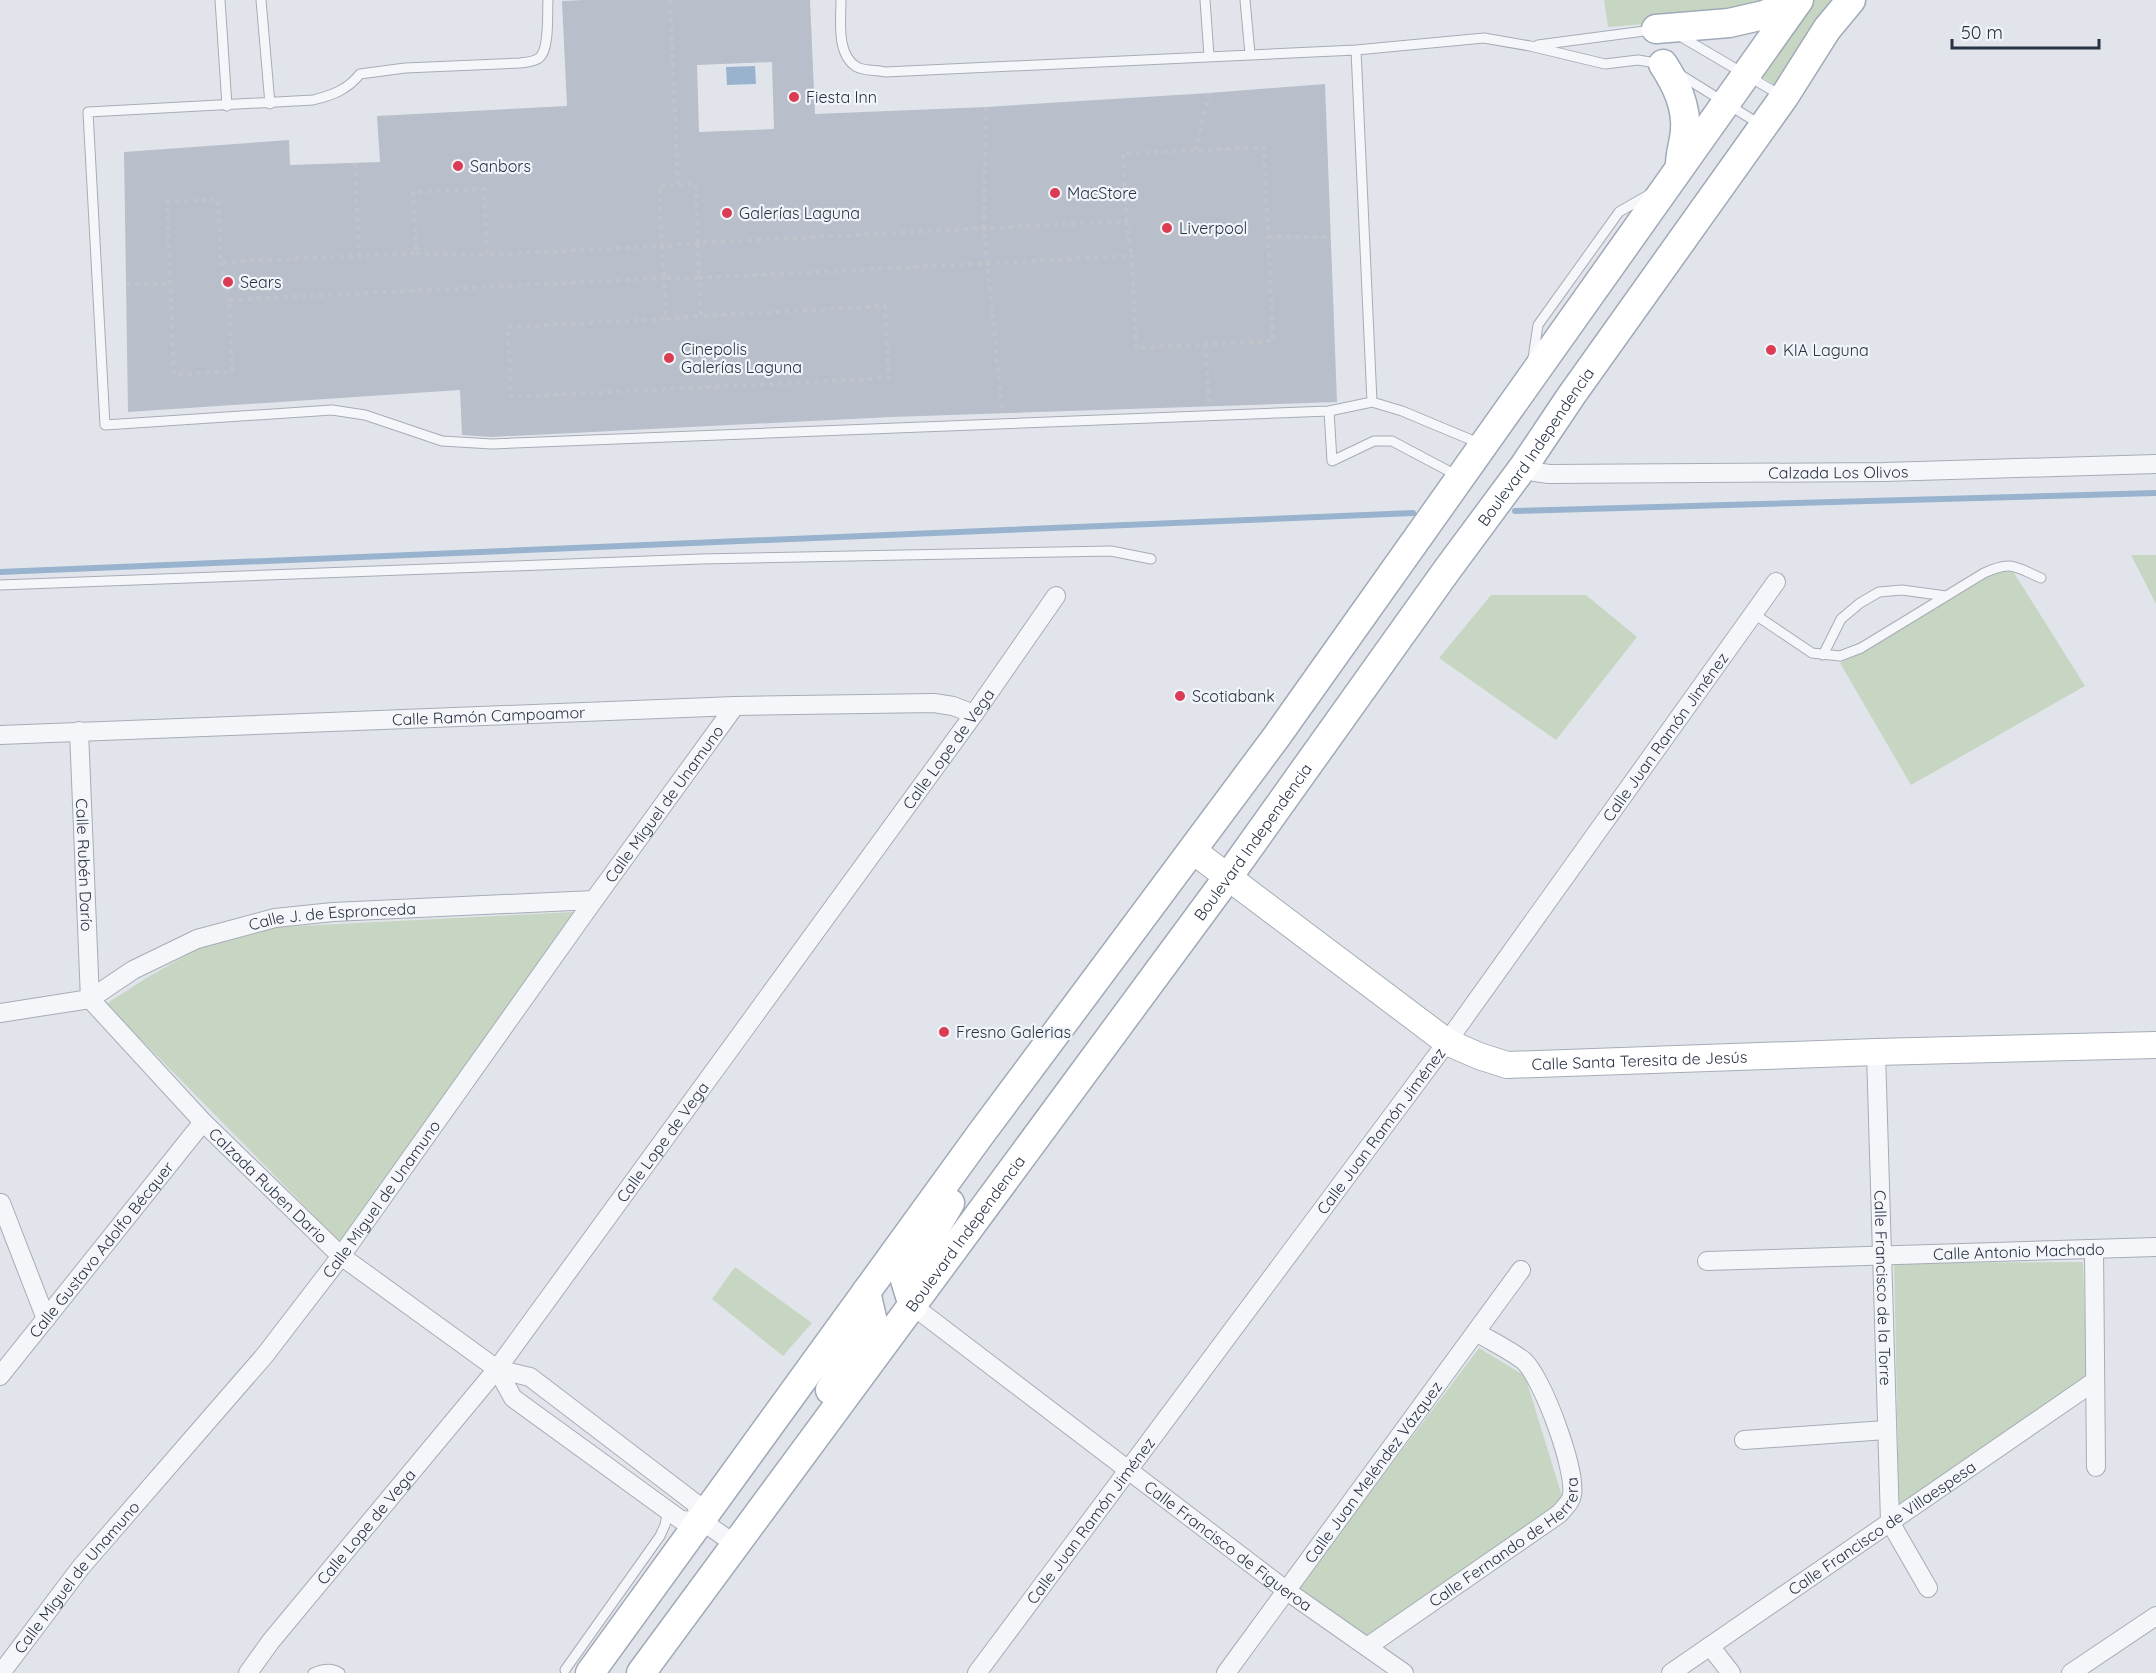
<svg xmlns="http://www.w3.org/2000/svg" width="2156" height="1673" font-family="Quicksand,sans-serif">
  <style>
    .green { fill: #c7d6c2 }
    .water { fill: #99b3ce }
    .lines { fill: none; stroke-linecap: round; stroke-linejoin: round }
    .stream { stroke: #99b3ce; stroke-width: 6 }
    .building { fill: #b8beca; fill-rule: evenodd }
    .lane-casing { stroke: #a6acb6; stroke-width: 11 }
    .street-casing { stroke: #a6acb6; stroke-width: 20 }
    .secondary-casing { stroke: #a6acb6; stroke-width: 28 }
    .primary-casing { stroke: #9fa9b8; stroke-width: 31 }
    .path { stroke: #c0c3ca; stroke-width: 4; stroke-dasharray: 4.5 4.5; stroke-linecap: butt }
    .lane { stroke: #f5f6f9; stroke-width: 9 }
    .street { stroke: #f5f6f9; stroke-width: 18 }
    .secondary { stroke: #fff; stroke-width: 26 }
    .primary { stroke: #fff; stroke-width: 28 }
    .poi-dot { fill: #db3c53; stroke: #f1f4f8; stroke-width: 2 }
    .labels { text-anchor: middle; stroke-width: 4.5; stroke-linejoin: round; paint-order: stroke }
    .poi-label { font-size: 16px; fill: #283245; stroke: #f1f4f8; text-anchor: start }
    .street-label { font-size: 16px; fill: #283245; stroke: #f1f4f8 }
  </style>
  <rect width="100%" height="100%" fill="#e1e5eb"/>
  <path class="green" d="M1604 0H1788L1767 14 1608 27Z
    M1814 0H1836L1774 85 1760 75Z
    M2131 555H2156V604Z
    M2009 565 2085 686 1911 785 1840 663Z
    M1491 595H1586L1637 637 1556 740 1439 658Z
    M574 912 340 1242 106 1004 148 977 208 943 278 927Z
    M2083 1262 2087 1380 1899 1504 1894 1263Z
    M735 1267 812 1323 783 1356 712 1299Z
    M1479 1348 1525 1376 1562 1496 1555 1510 1367 1640 1296 1591Z"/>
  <path class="water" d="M755 66 756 84 727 85 726 67Z"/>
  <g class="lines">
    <path class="stream" d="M1515 511 2156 493
      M0 572 1413 513"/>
  </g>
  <path class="building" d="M584 0H810L815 114 986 107 1209 93 1325 84 1337 402 891 417 492 437 462 435 460 390 128 412 124 152 289 140 290 165 380 162 377 116 567 106 562 1ZM772 62 774 129 699 132 697 65Z"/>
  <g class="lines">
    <g class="lane-casing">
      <path id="lane" d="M220 0 227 106
        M261 0 270 104
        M548 0C547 13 550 50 539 58 534 62 526 62 520 63L405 68 360 74C347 90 333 95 313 100L88 112 105 425 332 410 365 415 442 441 492 444 1329 411 1372 402 1356 50 885 72C877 70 864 71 857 67 836 55 841 20 841 0
        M1205 0 1209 56
        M1245 0 1250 54
        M1680 36 1782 96
        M1538 45 1652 30
        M1356 50 1484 38 1530 46 1605 64 1638 60 1662 64
        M1676 72 1761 125
        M1533 358 1538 325 1619 212 1650 194
        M1372 402 1402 411 1481 444
        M1329 411 1332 461 1374 441H1392L1458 476
        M0 585 701 559 1111 551 1151 559
        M1754 614 1812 653 1840 656 1861 648 1984 573C2012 560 2015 567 2041 578
        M1823 655 1841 619 1860 603 1879 592 1902 590 1946 596
        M565 1670 660 1536 665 1525 668 1510
        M313 1673C322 1669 332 1667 340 1673"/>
    </g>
    <g class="street-casing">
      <g id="street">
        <path id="s1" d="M1524 466 1535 472 1549 474 1884 472 2156 464"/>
        <path id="s2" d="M79 731 90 999"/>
        <path id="s3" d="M0 735 735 706 934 703 953 706 974 714"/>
        <path id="s4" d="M90 999 203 1122 341 1256 497 1369 530 1377 695 1503 702 1521"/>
        <path id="s5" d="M0 1013 90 999 133 970 197 939 275 918 333 912 594 900"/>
        <path id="s6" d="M1876 1052 1890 1522 1928 1588"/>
        <path d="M1 1203 46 1319"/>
        <path d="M2094 1249 2096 1467"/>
        <path id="s7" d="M1707 1261 2156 1247"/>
        <path id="s8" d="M913 1306 1287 1591 1404 1673"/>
        <path d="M497 1369 513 1398 681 1520 702 1521 736 1545"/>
        <path id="s9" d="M0 1376 203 1122"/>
        <path d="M1744 1440 1886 1430"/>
        <path d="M1710 1646 1731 1673"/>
        <path id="s10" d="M1367 1647 1559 1514C1564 1508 1571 1502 1572 1495 1576 1469 1543 1379 1524 1361 1510 1350 1491 1341 1476 1332"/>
        <path id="s11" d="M1 1673 81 1567 265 1355 341 1256 594 900 735 706"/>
        <path id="s12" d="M248 1673 271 1641 497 1369 974 714 1056 596"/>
        <path id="s13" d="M977 1673 1447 1042 1776 582"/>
        <path id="s14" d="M1226 1673 1521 1270"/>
        <path id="s15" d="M1671 1673 2095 1381"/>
        <path d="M2071 1673 2156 1616"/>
      </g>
    </g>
    <g class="secondary-casing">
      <g id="secondary">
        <path id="s16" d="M1192 850 1447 1042 1479 1056 1507 1065 1876 1052 2156 1045"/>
      </g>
    </g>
    <g class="primary-casing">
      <g id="primary">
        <path d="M1656 29 1729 23 1764 15 1798 1"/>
        <path d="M1663 64C1676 84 1687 106 1685 131 1684 143 1680 153 1680 165"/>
        <path d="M913 1306 905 1280 950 1203"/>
        <path d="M830 1390 873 1322 866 1292"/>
        <path d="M590 1673 980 1135 1277 736 1799 0"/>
        <path id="s17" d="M641 1673 1228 877 1447 570 1524 466 1571 396 1784 97 1827 29 1851 0"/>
      </g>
    </g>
    <path class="path" d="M670 0 678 185
      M986 107 984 228 1002 411
      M1196 150 1209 93
      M355 163 359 256 221 262 218 199 167 202 174 374 232 372 229 300 664 278 666 319 508 327 511 397 889 378 885 306 701 316 699 278 1132 256 1136 348 1273 341 1264 147 1123 154 1126 221 698 243 696 184 659 186 662 246 487 255 484 189 413 192 416 253 359 256
      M1126 221 1132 256
      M1268 237H1331
      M698 243 699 278H664L662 246Z
      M416 253 487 255
      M221 262 229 300
      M126 284H170
      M666 319 701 316
      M1205 344 1209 403"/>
    <use href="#lane" class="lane"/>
    <use href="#street" class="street"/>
    <use href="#secondary" class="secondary"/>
    <use href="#primary" class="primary"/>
  </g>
  <g class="poi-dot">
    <circle cx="794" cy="97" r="6"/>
    <circle cx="458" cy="166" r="6"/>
    <circle cx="1055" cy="193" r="6"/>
    <circle cx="727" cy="213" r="6"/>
    <circle cx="1167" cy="228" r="6"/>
    <circle cx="228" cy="282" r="6"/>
    <circle cx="1771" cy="350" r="6"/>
    <circle cx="669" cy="358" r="6"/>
    <circle cx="1180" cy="696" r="6"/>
    <circle cx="944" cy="1032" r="6"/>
  </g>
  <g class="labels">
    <g class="poi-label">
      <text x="806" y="103">Fiesta Inn</text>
      <text x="470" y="172">Sanbors</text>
      <text x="1067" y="199">MacStore</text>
      <text x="739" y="219">Galerías Laguna</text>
      <text x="1179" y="234">Liverpool</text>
      <text x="240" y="288">Sears</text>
      <text x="681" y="355">Cinepolis<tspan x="681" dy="18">Galerías Laguna</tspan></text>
      <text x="1783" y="356">KIA Laguna</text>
      <text x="1192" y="702">Scotiabank</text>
      <text x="956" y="1038">Fresno Galerias</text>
    </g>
    <g class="street-label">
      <text dy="6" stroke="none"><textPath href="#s17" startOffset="1518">Boulevard Independencia</textPath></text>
      <text dy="6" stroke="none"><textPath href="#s1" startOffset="316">Calzada Los Olivos</textPath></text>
      <text dy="6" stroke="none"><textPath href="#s3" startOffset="489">Calle Ramón Campoamor</textPath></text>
      <text dy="6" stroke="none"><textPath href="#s13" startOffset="1162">Calle Juan Ramón Jiménez</textPath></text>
      <text dy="6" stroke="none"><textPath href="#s12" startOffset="1160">Calle Lope de Vega</textPath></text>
      <text dy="6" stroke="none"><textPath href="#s11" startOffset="1094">Calle Miguel de Unamuno</textPath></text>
      <text dy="6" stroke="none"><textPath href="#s17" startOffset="1032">Boulevard Independencia</textPath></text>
      <text dy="6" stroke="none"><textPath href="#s2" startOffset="134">Calle Rubén Darío</textPath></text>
      <text dy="6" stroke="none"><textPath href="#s5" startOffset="352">Calle J. de Espronceda</textPath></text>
      <text dy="6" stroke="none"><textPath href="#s16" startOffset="516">Calle Santa Teresita de Jesús</textPath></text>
      <text dy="6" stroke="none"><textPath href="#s13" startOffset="676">Calle Juan Ramón Jiménez</textPath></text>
      <text dy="6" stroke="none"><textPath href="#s12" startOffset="674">Calle Lope de Vega</textPath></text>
      <text dy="6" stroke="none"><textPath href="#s4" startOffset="258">Calzada Ruben Dario</textPath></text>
      <text dy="6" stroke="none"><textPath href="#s11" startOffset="608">Calle Miguel de Unamuno</textPath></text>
      <text dy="6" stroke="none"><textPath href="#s17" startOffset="546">Boulevard Independencia</textPath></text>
      <text dy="6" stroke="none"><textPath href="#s9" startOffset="162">Calle Gustavo Adolfo Bécquer</textPath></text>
      <text dy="6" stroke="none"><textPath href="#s7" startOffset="312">Calle Antonio Machado</textPath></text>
      <text dy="6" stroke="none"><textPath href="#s6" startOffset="236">Calle Francisco de la Torre</textPath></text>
      <text dy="6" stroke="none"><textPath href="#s14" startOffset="249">Calle Juan Meléndez Vázquez</textPath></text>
      <text dy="6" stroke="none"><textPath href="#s13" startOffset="190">Calle Juan Ramón Jiménez</textPath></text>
      <text dy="6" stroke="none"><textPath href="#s12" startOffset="188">Calle Lope de Vega</textPath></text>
      <text dy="6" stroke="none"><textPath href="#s15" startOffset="256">Calle Francisco de Villaespesa</textPath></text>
      <text dy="6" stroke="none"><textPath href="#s10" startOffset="176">Calle Fernando de Herrera</textPath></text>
      <text dy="6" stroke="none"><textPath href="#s8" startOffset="396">Calle Francisco de Figueroa</textPath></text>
      <text dy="6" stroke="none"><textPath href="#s11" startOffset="122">Calle Miguel de Unamuno</textPath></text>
    </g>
  </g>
  <path d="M1952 39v9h147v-9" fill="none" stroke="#283245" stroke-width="3"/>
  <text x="1961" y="39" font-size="18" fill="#283245" stroke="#f1f4f8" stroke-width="4.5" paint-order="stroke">50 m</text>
</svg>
